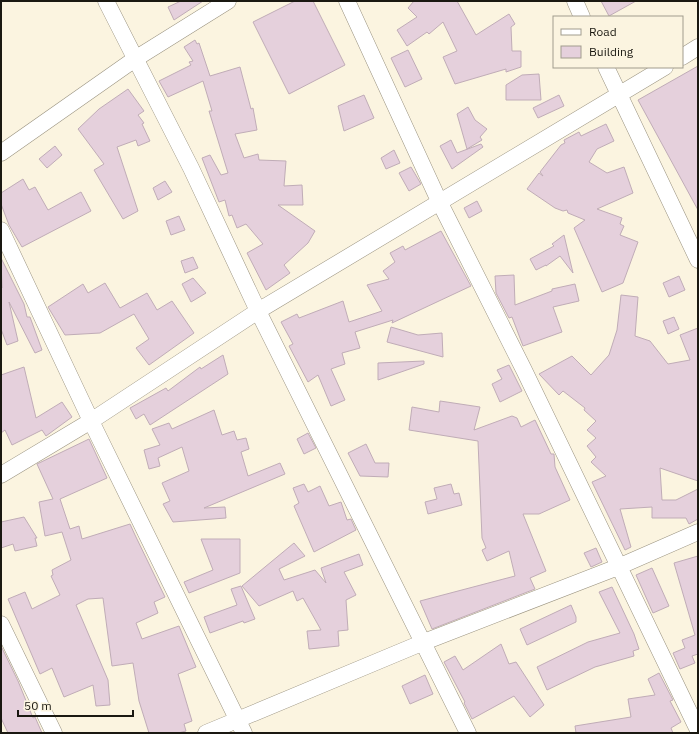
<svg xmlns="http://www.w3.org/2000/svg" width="699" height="734" font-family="'IBM Plex Sans',sans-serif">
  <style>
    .building { fill: #e5d0dc; stroke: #c0acb7 }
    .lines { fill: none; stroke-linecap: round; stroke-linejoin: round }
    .minor-casing { stroke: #9a9380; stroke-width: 17 }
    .minor { stroke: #fff; stroke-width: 16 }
  </style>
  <rect width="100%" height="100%" fill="#fbf4e0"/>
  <path class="building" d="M181 1H203L174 20 168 7Z
    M295 1H313L345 65 289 94 253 22Z
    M414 1H457L476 35 509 14 515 24 511 27 512 51H521V67L506 72V69L455 84 443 57 457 51 443 22 429 34 427 32 407 46 397 30 417 17 408 8Z
    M601 1H636L609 16Z
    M195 40 197 44 199 43 210 76 240 67 251 109 253 108 257 130 235 134 244 158 258 154 259 160 286 161 284 186 302 185 303 205H278L315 231 308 243 284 265 290 273 266 290 247 253 263 244 246 224 237 228 232 215 229 216 225 200 219 202 202 158 210 155 221 175 228 173 209 111H212L203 81 168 97 159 81 191 65 189 62 193 61 184 47Z
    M408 50 422 79 405 87 391 58Z
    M698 66V210L638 100Z
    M539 74 541 100H506V85L522 75Z
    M128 89 144 111 138 115 144 123 142 124 150 141 138 146 136 140 117 147 138 211 123 219 94 170 104 164 78 129 99 109Z
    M364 95 374 118 344 131 338 106Z
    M559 95 564 106 538 118 533 108Z
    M468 107 475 120 487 129 480 137 482 140 467 149 457 114Z
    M606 124 614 141 597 149 589 162 607 173 624 167 633 193 597 209 622 218 620 224 624 226 620 235 638 242 623 283 602 292 574 228 585 220 568 213 567 210 563 211 555 208 527 189 539 173 543 176 540 172 561 145 565 143 564 140 579 132 581 136Z
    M451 140 457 153 481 144 483 147 452 169 440 146Z
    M55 146 62 155 47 168 39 159Z
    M394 150 400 163 386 169 381 158Z
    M411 167 421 184 409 191 399 173Z
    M23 179 29 190 35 187 48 210 81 192 91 211 22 247 9 225 1 204V193Z
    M165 181 172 192 158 200 153 188Z
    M477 201 482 211 469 218 464 208Z
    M179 216 185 230 171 235 166 221Z
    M441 231 471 286 392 323 393 320 355 332 360 348 342 353 345 364 331 369 345 400 331 406 318 375 308 382 289 346 293 344 281 322 297 314 299 318 343 301 349 322 382 311 367 285 389 279 383 271 395 262 390 253 403 246 405 250Z
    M564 235 573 273 560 256 546 266V265L536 270 530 259 554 246 552 244Z
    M193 257 198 268 185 273 181 261Z
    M1 258 24 304 27 317H30L42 350 35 353 9 302 18 341 7 345 1 329V288H2Z
    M514 275 515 305 552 291V289L575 284 579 301 553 307 562 332 523 346 512 317 509 318 496 293 495 276Z
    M679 276 685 290 669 297 663 283Z
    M193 278 206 293 191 302 182 284Z
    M105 283 120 308 147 293 157 310 172 301 194 333 149 365 136 348 149 339 134 314 100 333 65 335 48 307 83 284 88 293Z
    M621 295 638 297 635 336 650 341 668 364 690 360 680 335 698 328V481L660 468 662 500H676L698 489V519L689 524 686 518H652V507L620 509 631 547 625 550 592 482 606 476 591 462 596 457 587 446 596 438 587 430 596 421 584 410 585 408 563 391 559 395 539 374 572 356 591 375 609 355 617 330Z
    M674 317 679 329 668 334 663 321Z
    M391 327 418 335 442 333 443 357 387 342Z
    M223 355 228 374 150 425 144 414 136 419 130 408 166 388 168 391 200 367 201 369Z
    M424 361V364L378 380V363Z
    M509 365 522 391 500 402 492 384 502 379 497 370Z
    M24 367 36 418 62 402 72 417 46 436 42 430 12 445 5 430 1 433V375Z
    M440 401 480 407 474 430 512 416 517 418 521 427 535 420 551 454H554L555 467 570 500 539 514H523L546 571 530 578 535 589 432 629 420 601 515 576 509 551 487 561 482 550 486 548 482 538 478 441 409 430 412 407 439 412Z
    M214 410 222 435 234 431 237 440 246 438 249 449 241 452 248 476 280 463 285 474 204 508 225 507 226 518 173 522 163 504 170 501 162 483 189 471 182 447 158 458 160 466 149 469 144 450 160 445 152 429 169 423 172 429Z
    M308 433 316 448 304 454 297 439Z
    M89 439 107 478 60 499 70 529 79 526 82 539 130 524 135 535 165 597 154 602 158 613 136 623 142 639 179 626 196 667 178 674 192 721 184 724 186 731 178 733H149L139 701 133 663 112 666 103 598 88 599 76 605 108 680 110 705 96 706 93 685 64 697 52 668 40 674 8 599 25 592 32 609 60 595 51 576 53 575 52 570 71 560 62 532 45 536 39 502 53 499 37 464Z
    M366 444 375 463H389L388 477 360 476 348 453Z
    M304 484 308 492 320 486 329 506 341 502 347 520 351 519 356 530 314 552 294 506 299 503 293 488Z
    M451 484 454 494 459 493 462 505 428 514 425 502 437 499 434 488Z
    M24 517 37 538H35L37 546 15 551 13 544 1 548V522Z
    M201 539H240V573L189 593 184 582 213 570Z
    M294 543 305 556 279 569 284 580 315 570 326 583 321 568 359 554 363 565 344 572 356 595 346 600 348 630 338 631 339 646 309 649 307 631 321 630 303 598 297 601 293 591 259 606 242 586Z
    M596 548 602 562 591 567 584 553Z
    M698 556V654L692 656 695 663 680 669 673 653 685 648 682 640 695 635 674 563Z
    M652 568 669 606 653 613 636 575Z
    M241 586 255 619 244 623 243 621 210 633 204 617 237 605 231 589Z
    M612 587 634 634 639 649 633 651 634 656 595 667 547 690 537 667 588 642 620 633 599 592Z
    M571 605 576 617V622L527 645 520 629Z
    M501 644 509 664 516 662 544 705 530 717 514 696 472 719 464 703 465 702 444 662 455 656 463 670Z
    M1 646 18 681 33 718 35 717 42 733H8L1 718Z
    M659 673 673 700 670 701 681 722 671 728 673 733H576L575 726 631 717 628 699 655 695 648 679Z
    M425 675 433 694 410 704 402 686Z"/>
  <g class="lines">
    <g class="minor-casing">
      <path id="minor" d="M106 1 191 168 258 311 468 733
        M347 1 439 201 524 370 698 730
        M575 1 582 17
        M682 57 698 47
        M606 67 698 260
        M1 153 135 59 228 1
        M1 230 91 421 244 733
        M1 475 91 421 258 311 665 67
        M1 624 54 733
        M206 733 424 642 618 567 698 532"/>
    </g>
    <use href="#minor" class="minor"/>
  </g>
  <rect width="699" height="734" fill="none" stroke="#1a1811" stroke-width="4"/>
  <rect x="553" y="16" width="130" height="52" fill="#fbf4e0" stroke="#a19c8d"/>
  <rect x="561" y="29" width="20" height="6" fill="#ffffff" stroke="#a19c8d"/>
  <text x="589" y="36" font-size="12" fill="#1a1811">Road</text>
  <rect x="561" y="46" width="20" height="12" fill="#e5d0dc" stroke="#a19c8d"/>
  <text x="589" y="56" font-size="12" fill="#1a1811">Building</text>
  <path d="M18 710v6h115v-6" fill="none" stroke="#1a1811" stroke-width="2"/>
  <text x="24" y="710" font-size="12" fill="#1a1811" stroke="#fbf4e0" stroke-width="3" paint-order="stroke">50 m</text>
</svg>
